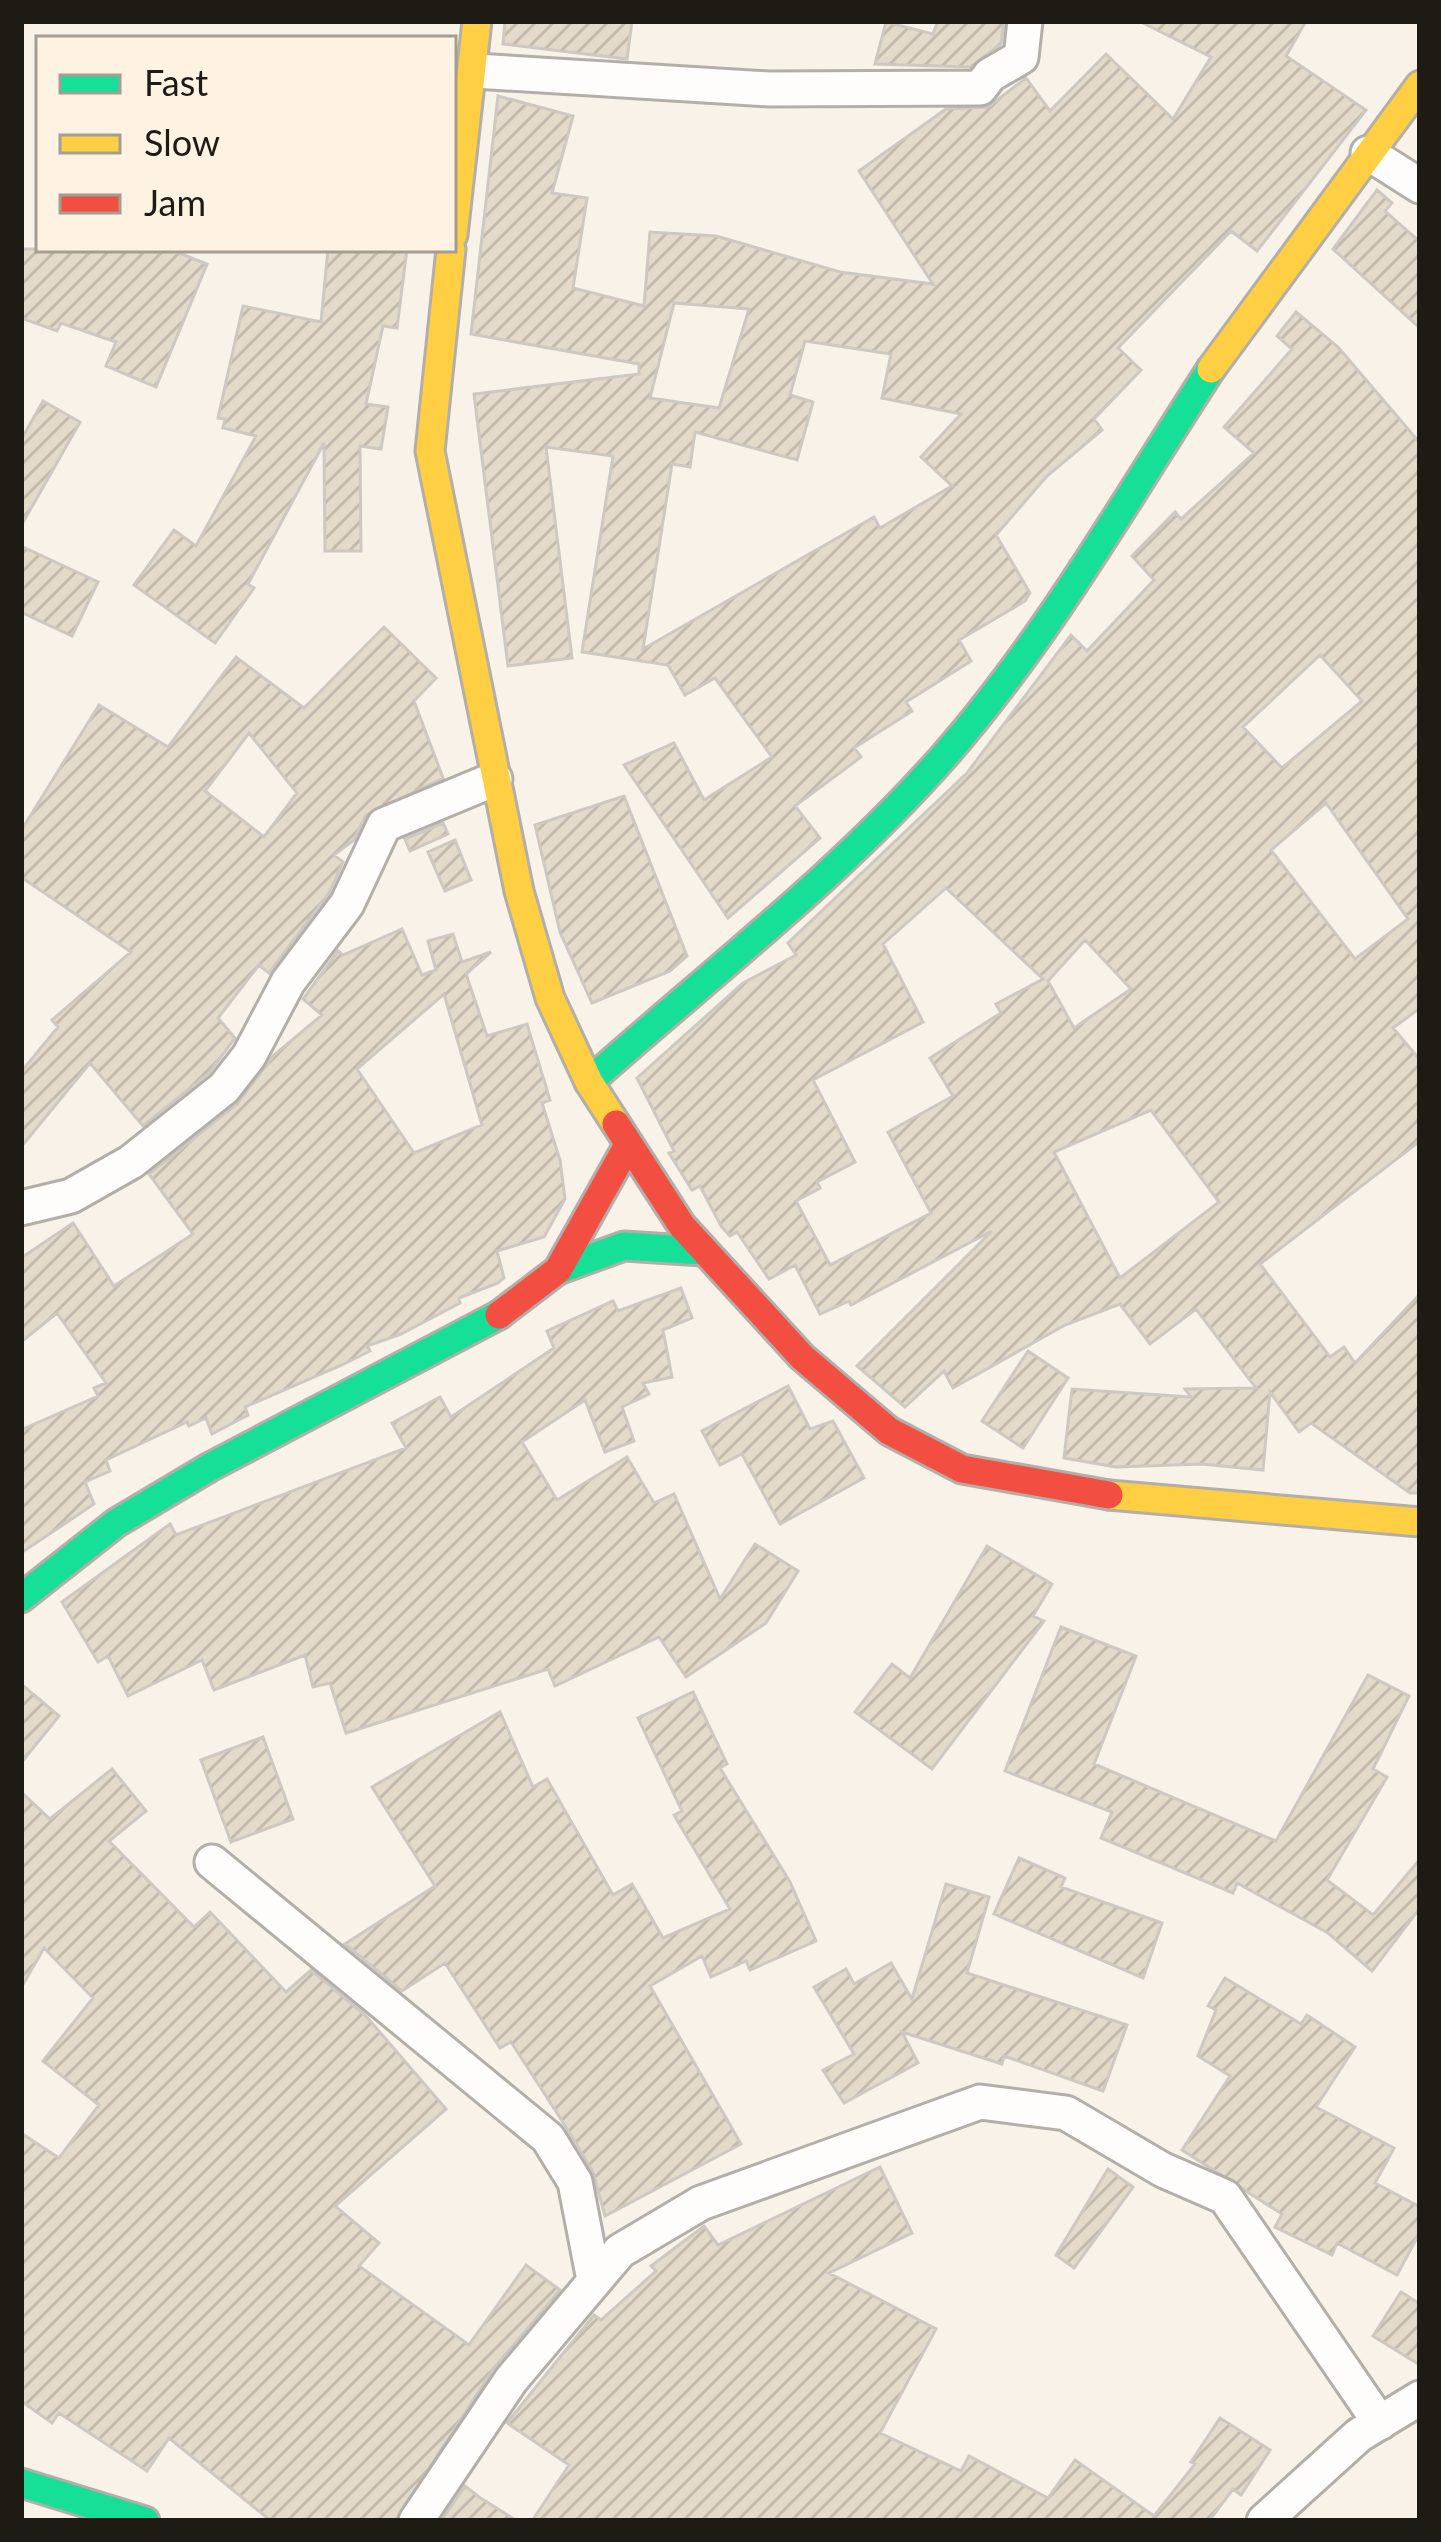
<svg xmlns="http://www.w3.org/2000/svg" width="1441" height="2542" font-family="Lato,sans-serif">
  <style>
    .building { fill: url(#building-hatch); stroke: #cdc8c1; stroke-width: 3; fill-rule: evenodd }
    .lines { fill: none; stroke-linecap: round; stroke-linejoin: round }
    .street-casing { stroke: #b3afa8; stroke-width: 39 }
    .fast-casing { stroke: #b3afa8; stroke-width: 33 }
    .slow-casing { stroke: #b3afa8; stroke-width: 33 }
    .jam-casing { stroke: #b3afa8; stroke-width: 33 }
    .street { stroke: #fefdfc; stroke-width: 33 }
    .fast { stroke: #16e098; stroke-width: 27 }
    .slow { stroke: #ffcf43; stroke-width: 27 }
    .jam { stroke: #f24e42; stroke-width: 27 }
  </style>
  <defs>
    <pattern id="building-hatch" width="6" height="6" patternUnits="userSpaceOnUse" patternTransform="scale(3)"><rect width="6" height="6" fill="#e4daca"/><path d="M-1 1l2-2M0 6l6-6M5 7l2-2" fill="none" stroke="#c3baad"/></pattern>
  </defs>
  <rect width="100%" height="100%" fill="#f8f2e9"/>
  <path class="building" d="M505 21H632L627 59 503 44Z
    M938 21H1004L1001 44 970 67 875 64 886 22 933 34Z
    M1139 21H1306L1286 56 1366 110 1257 251 1231 231 1118 348 1141 370 1094 419 1102 430 1047 476 996 535 1030 593 1025 601 959 640 971 661 906 702 912 711 854 748 861 757 795 806 820 838 728 918 624 765 674 743 704 800 772 757 715 678 685 695 668 665 582 652 613 456 546 447 572 658 508 666 474 394 639 374V364L471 334 498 96 573 116 552 193 587 198 573 288 644 306 650 232 716 236 840 272 933 284 859 171 946 109 988 107 1026 78 1050 111 1106 54 1173 119 1211 57ZM674 303 749 309 719 408 650 398ZM805 341 891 354 882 398 961 414 921 457 952 486 880 528 874 517 643 649 672 464 690 467 695 432 797 460 813 402 790 395Z
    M1377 190 1392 203 1385 211 1420 242V328L1333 249Z
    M21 249H169L207 264 156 387 106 366 116 342 61 323 57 331 21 318Z
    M328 249H407L397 328 383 326 366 404 388 407 381 449 360 446 361 551H325L324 443 248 584 254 588 215 643 134 585 174 530 196 546 256 436 223 428 225 419 218 418 243 306 321 322Z
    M1296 312 1338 347 1420 443V1008L1393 1028 1420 1060V1141L1260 1264 1330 1357 1344 1347 1355 1363 1420 1294V1493H1410L1311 1423 1299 1432 1270 1392 1263 1470 1202 1464 1116 1467 1064 1458 1072 1389 1191 1397 1185 1389 1256 1388 1196 1309 1150 1344 1120 1304 1065 1325 953 1388 944 1371 905 1407 857 1366 992 1231 851 1305 849 1301 820 1314 795 1265 769 1279 737 1232 730 1236 721 1226 700 1186 692 1190 669 1153 674 1151 637 1078 743 983 796 955 788 943 967 773 1071 635 1087 651 1154 580 1132 556 1175 512 1181 519 1254 453 1224 427 1292 349 1277 336ZM1320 655 1362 701 1282 768 1243 727ZM1326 803 1408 919 1355 959 1271 850ZM946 888 1043 979 996 1004 1001 1013 930 1058 953 1096 888 1132 931 1213 830 1265 796 1201 820 1188 817 1182 855 1162 813 1080 923 1022 883 944ZM1085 940 1131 989 1074 1028 1048 981ZM1151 1110 1219 1202 1120 1278 1054 1152Z
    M43 401 80 422 21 526V440Z
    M21 546 98 582 72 636 21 612Z
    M384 627 436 678 414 701 443 778 366 815 354 840 334 855 343 862 329 893 269 973 259 965 218 1018 235 1038 209 1073 143 1126 90 1063 21 1147V1072L58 1027 52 1020 131 952 21 877V831L99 705 168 747 236 657 304 708ZM249 733 297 793 264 837 205 791Z
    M624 796 687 956 670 971 592 1003 560 932 535 825Z
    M443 823 448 834 410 851 405 839Z
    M455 840 471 880 445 891 428 852Z
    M402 929 422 975 436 970 428 941 453 934 462 962 491 952 466 974 487 1036 527 1024 550 1100 542 1103 560 1160 565 1199 544 1237 497 1251 504 1278 498 1283 459 1298 460 1303 401 1334 367 1346 370 1351 342 1365 245 1407 248 1415 212 1434 206 1418 189 1426 187 1422 106 1460 110 1471 85 1482 94 1504 21 1553V1430L98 1396 94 1388 106 1383 57 1313 21 1342V1258L73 1223 114 1286 193 1234 149 1174 237 1104 274 1055 322 1015 303 999 338 951 343 955ZM444 994 482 1125 414 1153 357 1069Z
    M681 1288 692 1318 663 1330 672 1377 643 1383 649 1394 622 1407 634 1441 605 1452 585 1400 522 1442 557 1500 627 1457 654 1503 674 1494 720 1599 755 1544 798 1571 766 1623 686 1677 659 1637 555 1686 548 1669 346 1733 330 1683 313 1687 305 1655 214 1690 202 1660 128 1696 108 1656 98 1662 62 1602 170 1524 176 1535 406 1448 392 1423 440 1397 451 1417 554 1348 547 1331 613 1301 618 1311Z
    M1028 1351 1068 1378 1023 1448 982 1421Z
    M788 1386 810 1429 833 1421 864 1478 780 1524 742 1454 720 1465 702 1431Z
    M987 1546 1052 1584 1033 1616 1044 1621 932 1769 855 1712 892 1664 910 1678Z
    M1061 1627 1136 1656 1094 1764 1276 1841 1368 1675 1409 1696 1373 1769 1387 1777 1327 1880 1373 1915 1420 1859V1908L1372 1971 1328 1933 1237 1883 1233 1893 1101 1838 1112 1812 1005 1771Z
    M21 1684 59 1716 21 1763Z
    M693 1692 727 1764 720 1768 790 1882 816 1941 750 1970 746 1961 711 1977 702 1956 650 1986 741 2144 605 2216 593 2172 566 2127 511 2042 500 2048 445 1963 402 1991 345 1944 435 1886 372 1787 500 1712 533 1787 547 1779 613 1895 632 1884 663 1938 730 1909 674 1815 682 1811 638 1718Z
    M263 1737 293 1819 231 1842 201 1760Z
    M112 1769 146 1811 109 1841 194 1927 210 1912 286 1992 311 1970 365 2015 446 2109 335 2206 379 2243 359 2266 469 2345 526 2265 560 2290 494 2368 395 2521H271L169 2438 147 2471 59 2413 52 2423 21 2401V2133L59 2158 99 2105 43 2061 93 1998 44 1948 21 1988V1792L50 1819Z
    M1019 1858 1065 1878 1061 1887 1162 1923 1143 1978 994 1914Z
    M946 1884 989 1897 967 1973 1127 2025 1103 2091 1004 2056 1002 2064 902 2032 918 2063 844 2103 823 2070 854 2054 814 1987 846 1969 854 1984 891 1963 912 1999Z
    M1225 1978 1301 2024 1307 2015 1355 2047 1316 2107 1394 2148 1375 2183 1420 2207V2232L1397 2275 1337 2243 1332 2255 1275 2227 1282 2214 1182 2150 1230 2076 1198 2056 1216 2010 1208 2006Z
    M880 2167 912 2233 829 2273 936 2329 880 2433 961 2471 969 2456 1048 2498 1075 2460 1154 2516 1195 2464 1191 2462 1220 2418 1270 2450 1241 2495 1233 2489 1209 2521H532L569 2465 507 2423 594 2315 601 2320 656 2271 651 2266 704 2226 718 2245Z
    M1108 2169 1133 2187 1074 2268 1056 2255Z
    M1401 2292 1420 2304V2365L1373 2336Z
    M465 2486 479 2497 517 2521H441Z"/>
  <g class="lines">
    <g class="street-casing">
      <path id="street" d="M475 71 769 89 980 88 990 75 1021 57 1025 21
        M1368 153 1420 186
        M21 1208 71 1196 131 1162 224 1088 249 1056 288 982 347 904 384 825 495 779
        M212 1862 548 2138 575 2182 594 2280
        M416 2521 511 2380 620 2251 701 2203 980 2102 1066 2113 1163 2170 1225 2197 1380 2423
        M1264 2521 1359 2435 1420 2398"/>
    </g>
    <g class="fast-casing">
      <path id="fast" d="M589 1082C709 975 841 874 946 754 1048 637 1127 498 1211 369
        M558 1270 624 1246 703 1251
        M21 1598 116 1523 210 1467 499 1315
        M21 2483 145 2521"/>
    </g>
    <g class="slow-casing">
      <path id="slow" d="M453 235 477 21
        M451 249 430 451 519 891 550 998 589 1082 616 1124
        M1211 369 1420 85
        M1109 1495 1420 1522"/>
    </g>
    <g class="jam-casing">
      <path id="jam" d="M616 1124 682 1226 802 1357 889 1431 962 1469 1109 1495
        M499 1315 558 1270 628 1145"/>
    </g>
    <use href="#street" class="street"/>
    <use href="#fast" class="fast"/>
    <use href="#slow" class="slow"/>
    <use href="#jam" class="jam"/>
  </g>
  <rect width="1441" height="2542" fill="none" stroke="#1e1b15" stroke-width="48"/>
  <rect x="36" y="36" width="420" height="216" fill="#fef3e3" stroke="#a49d91" stroke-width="3"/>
  <rect x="60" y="75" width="60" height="18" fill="#16e098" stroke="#a49d91" stroke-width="3"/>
  <text x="144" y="96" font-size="36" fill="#1e1b15">Fast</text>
  <rect x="60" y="135" width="60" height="18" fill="#ffcf43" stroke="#a49d91" stroke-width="3"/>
  <text x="144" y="156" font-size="36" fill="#1e1b15">Slow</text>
  <rect x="60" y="195" width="60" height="18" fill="#f24e42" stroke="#a49d91" stroke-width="3"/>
  <text x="144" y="216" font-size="36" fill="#1e1b15">Jam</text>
</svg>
